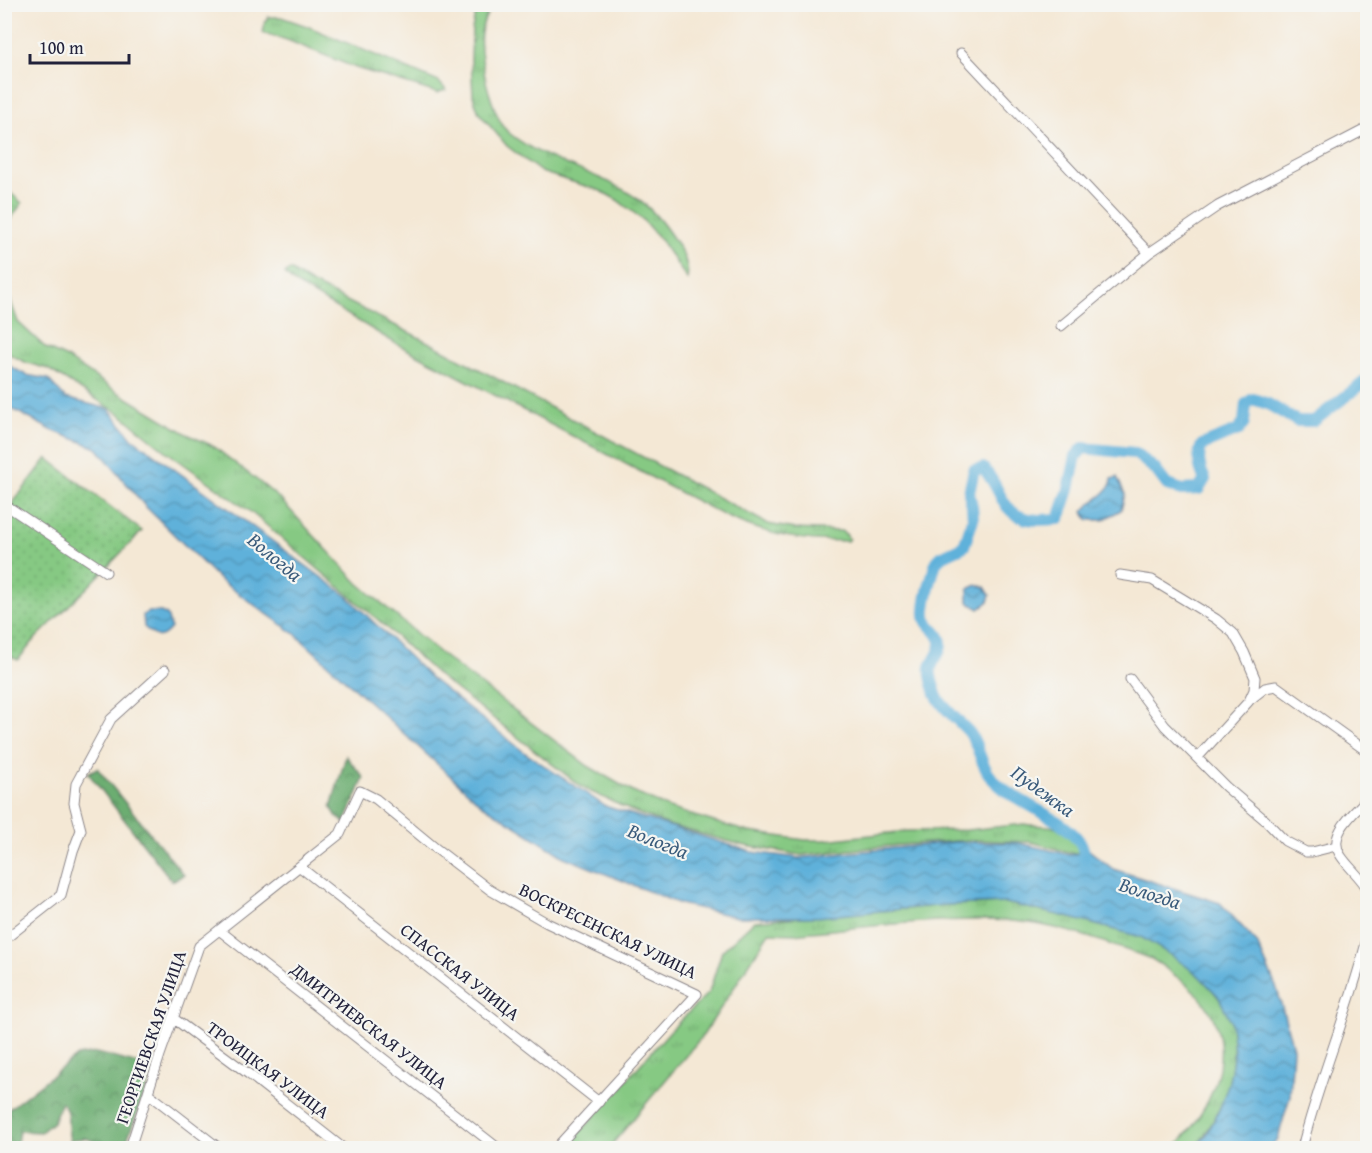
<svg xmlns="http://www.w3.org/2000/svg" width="1372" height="1153" font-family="'Gentium Book Plus',serif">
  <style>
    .grass { fill: url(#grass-tufts); stroke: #54765f; stroke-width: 1.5 }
    .forest { fill: url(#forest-crowns); stroke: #476856; stroke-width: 1.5 }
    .garden { fill: url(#garden-dots); stroke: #54765f; stroke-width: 1.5 }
    .water { fill: url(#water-waves); stroke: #406a8a; stroke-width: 1.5 }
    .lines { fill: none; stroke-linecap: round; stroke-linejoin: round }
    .river { stroke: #5fb1da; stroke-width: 12 }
    .minor-casing { stroke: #8b8588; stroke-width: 11 }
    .minor { stroke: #fff; stroke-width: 9 }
    .labels { text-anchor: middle; stroke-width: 4.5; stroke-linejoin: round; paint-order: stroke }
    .street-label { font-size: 18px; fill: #22223b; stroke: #f6f6f2 }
    .water-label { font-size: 20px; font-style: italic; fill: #3a5b7b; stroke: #f6f6f2 }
  </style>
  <defs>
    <pattern id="grass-tufts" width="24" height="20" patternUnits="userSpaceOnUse" patternTransform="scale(1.5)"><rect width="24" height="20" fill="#86c983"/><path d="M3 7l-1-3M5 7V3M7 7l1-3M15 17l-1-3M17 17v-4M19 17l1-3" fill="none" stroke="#73ac72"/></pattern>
    <pattern id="forest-crowns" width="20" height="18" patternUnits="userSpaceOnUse" patternTransform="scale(1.5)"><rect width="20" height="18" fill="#6cad71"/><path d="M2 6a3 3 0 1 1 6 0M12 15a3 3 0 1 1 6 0" fill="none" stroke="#588c5e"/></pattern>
    <pattern id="garden-dots" width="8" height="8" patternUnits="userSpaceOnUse" patternTransform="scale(1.5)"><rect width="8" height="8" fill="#86c983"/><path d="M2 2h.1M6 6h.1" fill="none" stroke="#73ac72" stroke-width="1.8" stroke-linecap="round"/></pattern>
    <pattern id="water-waves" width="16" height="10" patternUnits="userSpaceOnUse" patternTransform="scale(1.5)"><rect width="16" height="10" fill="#5fb1da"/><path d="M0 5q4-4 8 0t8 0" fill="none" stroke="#4e90b2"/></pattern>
  </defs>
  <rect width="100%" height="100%" fill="#f6f6f2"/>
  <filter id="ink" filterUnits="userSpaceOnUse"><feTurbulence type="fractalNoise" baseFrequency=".0167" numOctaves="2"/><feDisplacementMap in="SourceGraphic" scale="12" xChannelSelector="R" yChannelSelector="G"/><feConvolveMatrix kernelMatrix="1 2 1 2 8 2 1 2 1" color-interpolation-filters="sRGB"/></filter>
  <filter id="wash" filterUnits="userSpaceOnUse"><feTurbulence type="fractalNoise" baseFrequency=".008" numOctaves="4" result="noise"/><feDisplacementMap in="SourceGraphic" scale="24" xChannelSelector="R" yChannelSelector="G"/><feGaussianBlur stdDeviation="1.35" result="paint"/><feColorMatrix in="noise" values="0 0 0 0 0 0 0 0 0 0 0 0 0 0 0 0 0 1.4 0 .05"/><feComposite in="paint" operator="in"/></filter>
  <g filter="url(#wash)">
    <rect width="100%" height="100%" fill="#f4e8d5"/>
    <path class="grass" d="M477 5H493C478 25 479 41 483 65 485 82 496 122 509 133 547 164 596 170 635 197 652 208 664 224 675 241 682 251 690 266 687 279L662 242 642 219 617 200 601 191 541 172 507 146 479 113 473 96 471 60 472 29Z
      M268 17H281L307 26 439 82 446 90 437 93 356 68 287 40 263 33 265 22Z
      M290 270 309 282 432 344 768 524 795 529 841 531 846 534 849 539 847 541C799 541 771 536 727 517L395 343 293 282 285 274Z
      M5 285 18 322 46 348 67 358 119 393 187 434 213 446 257 480 279 498 358 583 442 655 588 766 633 792 669 808 714 822 749 832 805 840H825L907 831 967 830 1024 824C1032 826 1040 825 1048 826 1060 827 1069 836 1078 843L1080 851 1075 854 1031 842 970 840 899 845 801 855 746 846 672 826 632 811 583 788 440 677 377 619 252 513 167 452 120 414 48 369 27 363 5 352Z
      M1006 903C1040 910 1074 918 1108 928 1119 931 1132 933 1143 938 1178 956 1217 983 1231 1021 1232 1026 1232 1033 1233 1039 1236 1079 1219 1118 1195 1148H1174C1182 1139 1191 1130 1197 1120 1231 1068 1231 1015 1177 977 1169 971 1160 963 1151 959 1139 954 1125 950 1112 945 1081 934 1044 923 1011 921 938 917 866 927 793 934L769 933 704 1034 609 1148H566L670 1031 709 992 722 951 754 921 946 905Z"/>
    <path class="forest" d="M346 756 364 778 345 823 337 817 331 807Z
      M97 768 184 875 172 881 88 773Z
      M96 1053 154 1068 124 1148H111L86 1138 70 1140C66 1128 71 1110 61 1102L53 1122 41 1132 19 1131 16 1148H5V1112L77 1056Z"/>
    <path class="garden" d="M5 188 22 203 5 227Z
      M47 458 142 531 87 588 36 638 18 660 5 654 4 505 9 508Z"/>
    <path class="water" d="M4 363 26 375 48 379 65 398 109 409 132 438 347 596 432 679 524 752 605 806 752 852 798 858 955 842 1018 843 1071 855 1089 850 1113 869 1220 903 1257 943 1277 989 1293 1048 1290 1096 1277 1141 1268 1148H1195L1207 1134 1220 1108 1229 1082 1234 1052 1231 1022 1218 996 1198 975 1171 955 1141 937 1067 917 1006 903 946 905 817 917H737L680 904 564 857 481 804 295 634 221 581 144 505 97 448 51 430 5 405Z
      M1117 477 1125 494 1121 510 1103 520H1089L1083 512C1091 499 1110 495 1112 479Z
      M977 585 985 587 990 595 988 602 979 609 968 602V589Z
      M148 612H161L167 615 171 628C160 642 155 637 144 627L143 615Z"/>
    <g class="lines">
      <path class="river" d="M1086 868C1085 860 1085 849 1080 842 1061 815 1011 802 991 777 980 764 979 745 969 732 961 723 938 703 936 694 934 687 929 675 931 667 934 658 942 652 941 642 939 631 930 629 926 620 921 609 933 574 936 562L941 557 964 546 973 519 972 506 969 493 974 470 983 468C992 478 995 485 1001 497 1014 523 1034 521 1059 519L1069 489 1076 456 1083 448 1135 453 1155 469 1167 485 1182 490 1199 489 1205 479C1199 469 1197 456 1202 445L1239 430 1244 422 1246 404 1253 399 1268 404 1297 421H1314L1368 379"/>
    </g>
  </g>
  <g filter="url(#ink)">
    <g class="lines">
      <g class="minor-casing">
        <path id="minor" d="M961 53 1149 253
          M1061 326 1149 253 1218 206 1368 128
          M4 504 106 572
          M1120 575 1152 580 1216 619 1233 633 1244 652 1255 678 1254 690 1249 701 1198 757
          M1130 679 1165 726 1226 787 1265 820 1285 841 1306 852H1312L1336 846
          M1251 699 1265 688 1276 686 1368 752
          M1368 798C1354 813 1326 835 1341 856 1349 868 1361 877 1368 890
          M300 867 599 1102
          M219 930 498 1148
          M4 940 61 895 73 851 81 830 74 803 76 784 111 719 165 670
          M173 1018 250 1075 343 1148
          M148 1093 219 1148
          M130 1148 160 1055 199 946 340 834 360 791 376 799 434 847 490 890 547 923 697 994 556 1148
          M1302 1148C1320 1076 1350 1008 1368 935"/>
      </g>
      <use href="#minor" class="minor"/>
    </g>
  </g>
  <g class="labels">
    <g class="street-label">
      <text transform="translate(608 931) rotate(26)" y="6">ВОСКРЕСЕНСКАЯ УЛИЦА</text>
      <text transform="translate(460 972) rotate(38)" y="6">СПАССКАЯ УЛИЦА</text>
      <text transform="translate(369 1026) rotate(38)" y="6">ДМИТРИЕВСКАЯ УЛИЦА</text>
      <text transform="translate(151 1037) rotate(-71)" y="6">ГЕОРГИЕВСКАЯ УЛИЦА</text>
      <text transform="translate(268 1070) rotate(37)" y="6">ТРОИЦКАЯ УЛИЦА</text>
    </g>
    <g class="water-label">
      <text transform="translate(275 557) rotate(40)" y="7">Вологда</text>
      <text transform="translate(1043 791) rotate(36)" y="7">Пудежка</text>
      <text transform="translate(658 841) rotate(22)" y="7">Вологда</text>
      <text transform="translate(1150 893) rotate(18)" y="7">Вологда</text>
    </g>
  </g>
  <rect width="1372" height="1153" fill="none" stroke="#f6f6f2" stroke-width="24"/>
  <path d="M30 54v9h99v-9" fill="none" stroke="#22223b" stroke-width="3"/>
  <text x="39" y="54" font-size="18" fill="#22223b" stroke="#f6f6f2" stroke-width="4.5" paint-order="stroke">100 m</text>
</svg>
